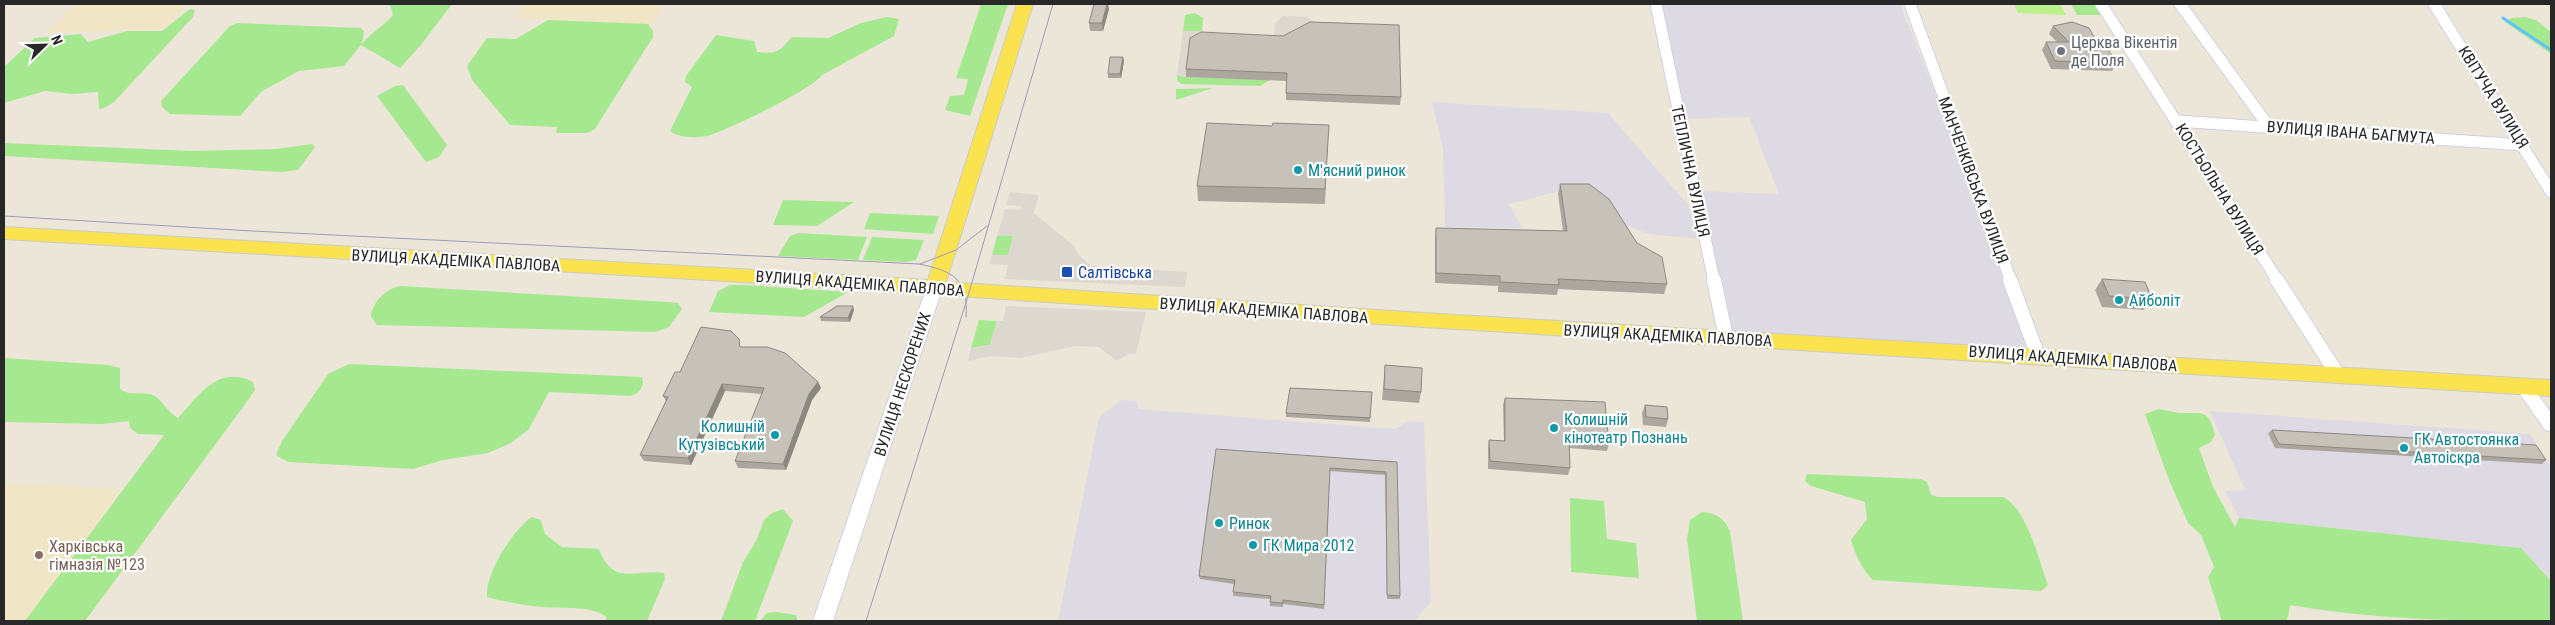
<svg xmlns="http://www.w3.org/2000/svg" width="2555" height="625" font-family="'Roboto Condensed',sans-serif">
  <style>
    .industrial { fill: #dedae4 }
    .education { fill: #f0e6c6 }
    .green { fill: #a6e890 }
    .pitch { fill: #bbf08b }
    .plaza { fill: #dcd8d0 }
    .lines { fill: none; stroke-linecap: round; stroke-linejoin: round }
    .stream { stroke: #62c2f7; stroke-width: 3 }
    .minor-far1-casing { stroke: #ced0e3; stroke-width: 13 }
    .minor-casing { stroke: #ced0e3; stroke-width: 16 }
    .tertiary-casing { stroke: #ced0e3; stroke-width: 2 }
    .secondary-casing { stroke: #ced0e3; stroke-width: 2 }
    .primary-casing { stroke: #cbcbcb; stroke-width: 2 }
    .minor-far1 { stroke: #fff; stroke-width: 11 }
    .minor { stroke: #fff; stroke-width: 14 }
    .tertiary { fill: #fff; fill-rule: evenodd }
    .secondary { fill: #fff; fill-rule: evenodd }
    .primary { fill: #fbe34f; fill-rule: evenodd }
    .tram { stroke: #9b9cb5; stroke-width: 1 }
    .wall { fill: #aba79f }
    .shaded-wall { fill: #8b8882 }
    .building { fill: #c7c2b9; stroke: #8b8882 }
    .worship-dot { fill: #6b7280; stroke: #fff; stroke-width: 2 }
    .culture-dot { fill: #0f9aa8; stroke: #fff; stroke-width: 2 }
    .transit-dot { fill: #1a4fb4; stroke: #fff; stroke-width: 2 }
    .education-dot { fill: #8d6e63; stroke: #fff; stroke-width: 2 }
    .labels { text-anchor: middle; stroke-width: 4.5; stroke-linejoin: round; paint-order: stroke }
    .worship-label { font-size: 16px; fill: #5b616d; stroke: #fff; text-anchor: start }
    .street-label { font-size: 16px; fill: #282828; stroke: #fff }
    .culture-label { font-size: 16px; fill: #0d838f; stroke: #fff; text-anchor: start }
    .transit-label { font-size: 16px; fill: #164399; stroke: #fff; text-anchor: start }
    .education-label { font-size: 16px; fill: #785e54; stroke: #fff; text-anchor: start }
  </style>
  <rect width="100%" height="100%" fill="#ece6d9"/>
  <path class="industrial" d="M1657 4H1900L2036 348 1729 331 1699 191 1779 194 1749 117 1682 119Z
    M1432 102 1608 113 1688 205 1699 239 1649 234 1620 223 1584 185 1509 204 1522 228 1445 227 1443 149Z
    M1121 400 1137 401 1138 409 1395 429 1408 421 1424 422 1431 602 1414 621H1058L1099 417Z
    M2210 411 2530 434 2551 468V581L2521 548 2239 518 2225 491 2245 490Z"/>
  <path class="education" d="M77 4H188L165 29 46 33Z
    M524 4H664L652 25 515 18Z
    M4 483 122 489 25 621H4Z"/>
  <path class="green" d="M388 4H452L420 46 400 68 361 45 344 66 299 71 262 91 240 116 170 114 162 107 161 101 230 26 238 23 361 28 364 31 362 44C371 32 384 26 393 15L391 7Z
    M981 4H1008L970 116 945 110 950 96 964 95 968 79 956 78Z
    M2071 4H2098L2106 15H2077Z
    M190 9 195 10 193 17 114 102 104 108 99 109 98 92 73 94 45 91 4 103V67L35 38 81 34 88 42 127 31H162Z
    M1195 13 1203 18 1202 31H1183L1185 15Z
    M887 17 899 19 894 36 822 75C813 89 726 131 707 136 695 138 679 138 670 131L692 87 685 82 686 76 716 35 754 41 757 52C777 54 779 52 792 37L828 38 861 23Z
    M2525 17 2536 20 2551 32V54L2505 22 2511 18Z
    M548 20 648 24 653 31V37L595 129 587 133H556L557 127 510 125 472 80 467 66 487 38 516 39Z
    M1177 75 1186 77 1270 80 1260 86 1182 84 1177 81Z
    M403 85 447 145 439 157 426 162 377 96 395 86Z
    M1213 88 1176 100V89Z
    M4 143 192 151 276 149 312 144 315 147 298 170 282 172 4 156Z
    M783 200 854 202 817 226 773 225Z
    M870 213 939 216 933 234 864 229Z
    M799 233 867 237 858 260 778 256 790 236Z
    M997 236H1013L1008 256 992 255Z
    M872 237 924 240 916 260 905 262 863 260Z
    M730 285H745L848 292 804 317 709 312 718 291Z
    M400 286 668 302 678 303 682 309 669 327 656 332 377 325 371 316C373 301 386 289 400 286Z
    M979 320 997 321 990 345 971 348Z
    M4 358 108 365 120 368V389C130 397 144 390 155 396 161 400 168 412 178 418 198 397 217 364 253 382L255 390 243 407 85 621H25L164 435 138 434 130 428 129 421 102 424 4 422Z
    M349 364 642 377C645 385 640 394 630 396L549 392 529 429 511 443 488 453 443 460 413 469 288 462 276 455 282 441 328 374Z
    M2159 409C2165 410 2172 412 2179 413 2200 414 2209 407 2215 435L2211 442 2199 448 2213 487 2235 527 2239 518 2521 548 2551 581V621C2464 621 2375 620 2290 605L2287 621H2222L2208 577 2214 567 2201 535 2188 523 2169 480 2145 414Z
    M1807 474 1921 479 1927 482 1931 495 1938 497H2003C2027 508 2039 561 2048 585L2041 591 1873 580C1861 568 1856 556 1851 540L1867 519 1865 502 1811 486 1805 481Z
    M1570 498 1604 501 1607 539 1636 543 1639 578 1571 572Z
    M783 509 793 521 755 621H721L743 562 756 541 764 520 772 513Z
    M1702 512C1716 513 1724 518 1730 531L1743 621H1697L1687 539 1690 520Z
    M532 517 541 520 545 534 562 547 599 549C613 587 636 569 664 573L665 579 647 621H605L607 617C590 605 563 609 542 607 523 605 505 602 487 597 485 573 513 530 532 517Z
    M776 612 796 615 798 621H760L767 613Z"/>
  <path class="pitch" d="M2014 4H2060L2066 15 2018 13Z"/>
  <path class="plaza" d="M1283 16 1307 17 1313 21V30L1287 80H1270L1275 23Z
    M1183 31H1202L1201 40 1190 46 1186 77 1177 75Z
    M1010 192 1039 195 1034 213 1074 246 1078 254 1091 266 1187 272 1185 287 1005 279 1008 265 989 264 992 255H1008L1013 236H997L1005 209 1020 210 1021 206 1006 205Z
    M1006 306 1146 312 1136 354H1128L1117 361 1099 347 1076 346 1020 358 990 356 968 361 971 348 990 345 997 321H1003Z"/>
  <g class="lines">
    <path class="stream" d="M2503 18 2551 50"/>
    <g class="minor-far1-casing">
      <path id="minor-far1" d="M1656 4 1714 281
        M1910 4 2011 281
        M2101 4 2278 281
        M2180 4 2269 127
        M2434 4 2551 192
        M2178 121 2523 145"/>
    </g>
    <g class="minor-casing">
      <path id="minor" d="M1714 280 1726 338
        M2010 280 2038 356
        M2277 280 2338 375"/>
    </g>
    <g class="tertiary-casing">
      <path id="tertiary" d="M2524 381 2530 383 2551 413V431L2545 430 2518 391 2516 387 2518 383Z"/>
    </g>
    <g class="secondary-casing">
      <path id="secondary" d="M934 283 940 285 942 289 833 621H813L926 289 928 285Z"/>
    </g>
    <g class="primary-casing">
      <path id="primary" d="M1017 4H1033L946 282 1423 313 2551 380V396L1423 327 760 283 4 239V227L928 280Z"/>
    </g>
    <use href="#minor-far1" class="minor-far1"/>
    <use href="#minor" class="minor"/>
    <use href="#tertiary" class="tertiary"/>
    <use href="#secondary" class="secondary"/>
    <use href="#primary" class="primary"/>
    <path class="tram" d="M4 216 252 231 919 264C953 271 969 279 966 317
      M920 264 956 250 987 226
      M866 621 968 296 1053 4"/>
  </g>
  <path class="wall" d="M1109 9 1103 31H1090L1089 23Z
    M2053 26 2098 44 2117 63 2112 71 2051 69 2042 50 2046 42H2057L2049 34Z
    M1190 38 1401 97 1400 105 1286 100V81L1186 77V69Z
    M1124 61 1121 78H1108V74Z
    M1272 126 1328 140 1325 204 1198 201 1197 186Z
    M1560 184 1637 243 1667 284 1664 294 1558 289 1557 295 1498 292V286L1435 283V239L1436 228 1563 231 1558 194Z
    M2102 279 2152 299 2144 310 2102 307 2095 290Z
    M854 310 850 322 821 321 820 317Z
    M742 347 818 382 821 388 812 400 786 470 738 468 735 461 762 394 725 391 691 465 644 461 640 455 666 401 663 396 680 372Z
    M1385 365 1421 392 1419 403 1382 400Z
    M1372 392 1370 422 1286 417V413Z
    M1505 398 1609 444 1607 451 1569 448 1570 468 1568 475 1488 469V448L1489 440 1504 441 1503 405Z
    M1645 405 1668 419 1666 427 1643 425 1642 413Z
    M2272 430 2546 460 2542 464 2275 448 2268 433Z
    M1216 449 1397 462 1400 599H1387L1385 475 1330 471 1324 609 1283 604V607L1270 606V599L1233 596 1234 584 1200 579 1199 576Z"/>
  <path class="shaded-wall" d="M1107 4H1108L1109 9 1103 31 1102 23Z
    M1123 57 1124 61 1121 78 1120 74Z
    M853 306 854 310 850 322 848 318Z
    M818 382 821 388 812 400 786 470 783 464 809 394Z
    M722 384 725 391 691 465 688 458Z"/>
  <path class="building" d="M1094 4H1107L1102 23H1089Z
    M1310 22 1399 25 1401 97 1286 93 1287 73 1186 69 1190 38 1201 32 1283 36Z
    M2072 22 2089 28 2098 44 2105 45 2117 63 2055 61 2046 42H2069L2053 26Z
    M1110 57H1123L1120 74H1108Z
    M1207 123 1272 126 1273 123 1329 125 1325 189 1197 186Z
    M1560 184H1589L1609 199 1637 243 1662 257 1667 284 1558 279 1559 285 1500 282V276L1436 273V228L1567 231Z
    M2102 279 2145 282 2152 299 2109 296Z
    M837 306H853L848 318 820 317Z
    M701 327 731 331 739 339 740 347H767L785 353 818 382 809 394 783 464 735 461 764 388 722 384 688 458 640 455 668 397 663 396 675 372H680Z
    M1385 365 1422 368 1421 392 1384 389Z
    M1290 388 1372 392 1370 418 1286 413Z
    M1505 398 1605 402 1609 444 1569 441 1570 468 1490 461 1489 440 1505 441Z
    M1645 405 1667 407 1668 419 1646 417Z
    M2272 430 2536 445 2546 460 2279 444Z
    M1216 449 1397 462 1400 596 1387 595 1386 472 1330 468 1324 605 1283 600V603L1270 602 1271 596 1233 592 1235 580 1199 576Z"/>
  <circle class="worship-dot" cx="2061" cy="51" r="5"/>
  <g class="culture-dot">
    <circle cx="1298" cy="170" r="5"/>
    <circle cx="2119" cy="300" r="5"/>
    <circle cx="1554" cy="428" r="5"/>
    <circle cx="775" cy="435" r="5"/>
    <circle cx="2404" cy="448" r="5"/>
    <circle cx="1219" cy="523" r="5"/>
    <circle cx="1253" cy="545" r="5"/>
  </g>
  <rect class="transit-dot" x="1061" y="266" width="12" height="12" rx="2.5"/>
  <circle class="education-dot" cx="39" cy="555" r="5"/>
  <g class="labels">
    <g class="worship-label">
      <text x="2071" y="48">Церква Вікентія<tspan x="2071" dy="18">де Поля</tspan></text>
    </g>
    <g class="street-label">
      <text transform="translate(2494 97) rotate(58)" y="6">КВІТУЧА ВУЛИЦЯ</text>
      <text transform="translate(2351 132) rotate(4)" y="6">ВУЛИЦЯ ІВАНА БАГМУТА</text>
      <text transform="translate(1691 171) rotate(78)" y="6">ТЕПЛИЧНА ВУЛИЦЯ</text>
      <text transform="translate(1974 180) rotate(70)" y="6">МАНЧЕНКІВСЬКА ВУЛИЦЯ</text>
      <text transform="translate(2220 189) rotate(58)" y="6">КОСТЬОЛЬНА ВУЛИЦЯ</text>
      <text transform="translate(456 260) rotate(3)" y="6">ВУЛИЦЯ АКАДЕМІКА ПАВЛОВА</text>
      <text transform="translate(860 283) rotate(4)" y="6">ВУЛИЦЯ АКАДЕМІКА ПАВЛОВА</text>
      <text transform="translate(1264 310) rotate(4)" y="6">ВУЛИЦЯ АКАДЕМІКА ПАВЛОВА</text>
      <text transform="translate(1668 335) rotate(3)" y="6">ВУЛИЦЯ АКАДЕМІКА ПАВЛОВА</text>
      <text transform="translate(2073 358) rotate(4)" y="6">ВУЛИЦЯ АКАДЕМІКА ПАВЛОВА</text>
      <text transform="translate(902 384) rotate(-72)" y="6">ВУЛИЦЯ НЕСКОРЕНИХ</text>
    </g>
    <g class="culture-label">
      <text x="1308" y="176">М'ясний ринок</text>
      <text x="2129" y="306">Айболіт</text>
      <text x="1564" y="425">Колишній<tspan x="1564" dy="18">кінотеатр Познань</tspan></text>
      <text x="765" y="432" text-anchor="end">Колишній<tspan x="765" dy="18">Кутузівський</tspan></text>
      <text x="2414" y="445">ГК Автостоянка<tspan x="2414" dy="18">Автоіскра</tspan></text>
      <text x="1229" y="529">Ринок</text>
      <text x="1263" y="551">ГК Мира 2012</text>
    </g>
    <g class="transit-label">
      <text x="1078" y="278">Салтівська</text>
    </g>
    <g class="education-label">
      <text x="49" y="552">Харківська<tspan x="49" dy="18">гімназія №123</tspan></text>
    </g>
  </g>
  <rect width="2555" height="625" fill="none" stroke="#282828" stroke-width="10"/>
  <g transform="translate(45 45) rotate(67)" stroke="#ffffff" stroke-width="4" paint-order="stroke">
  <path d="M0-4L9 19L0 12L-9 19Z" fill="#282828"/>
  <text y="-8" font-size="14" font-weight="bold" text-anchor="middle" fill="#282828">N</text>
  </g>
</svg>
